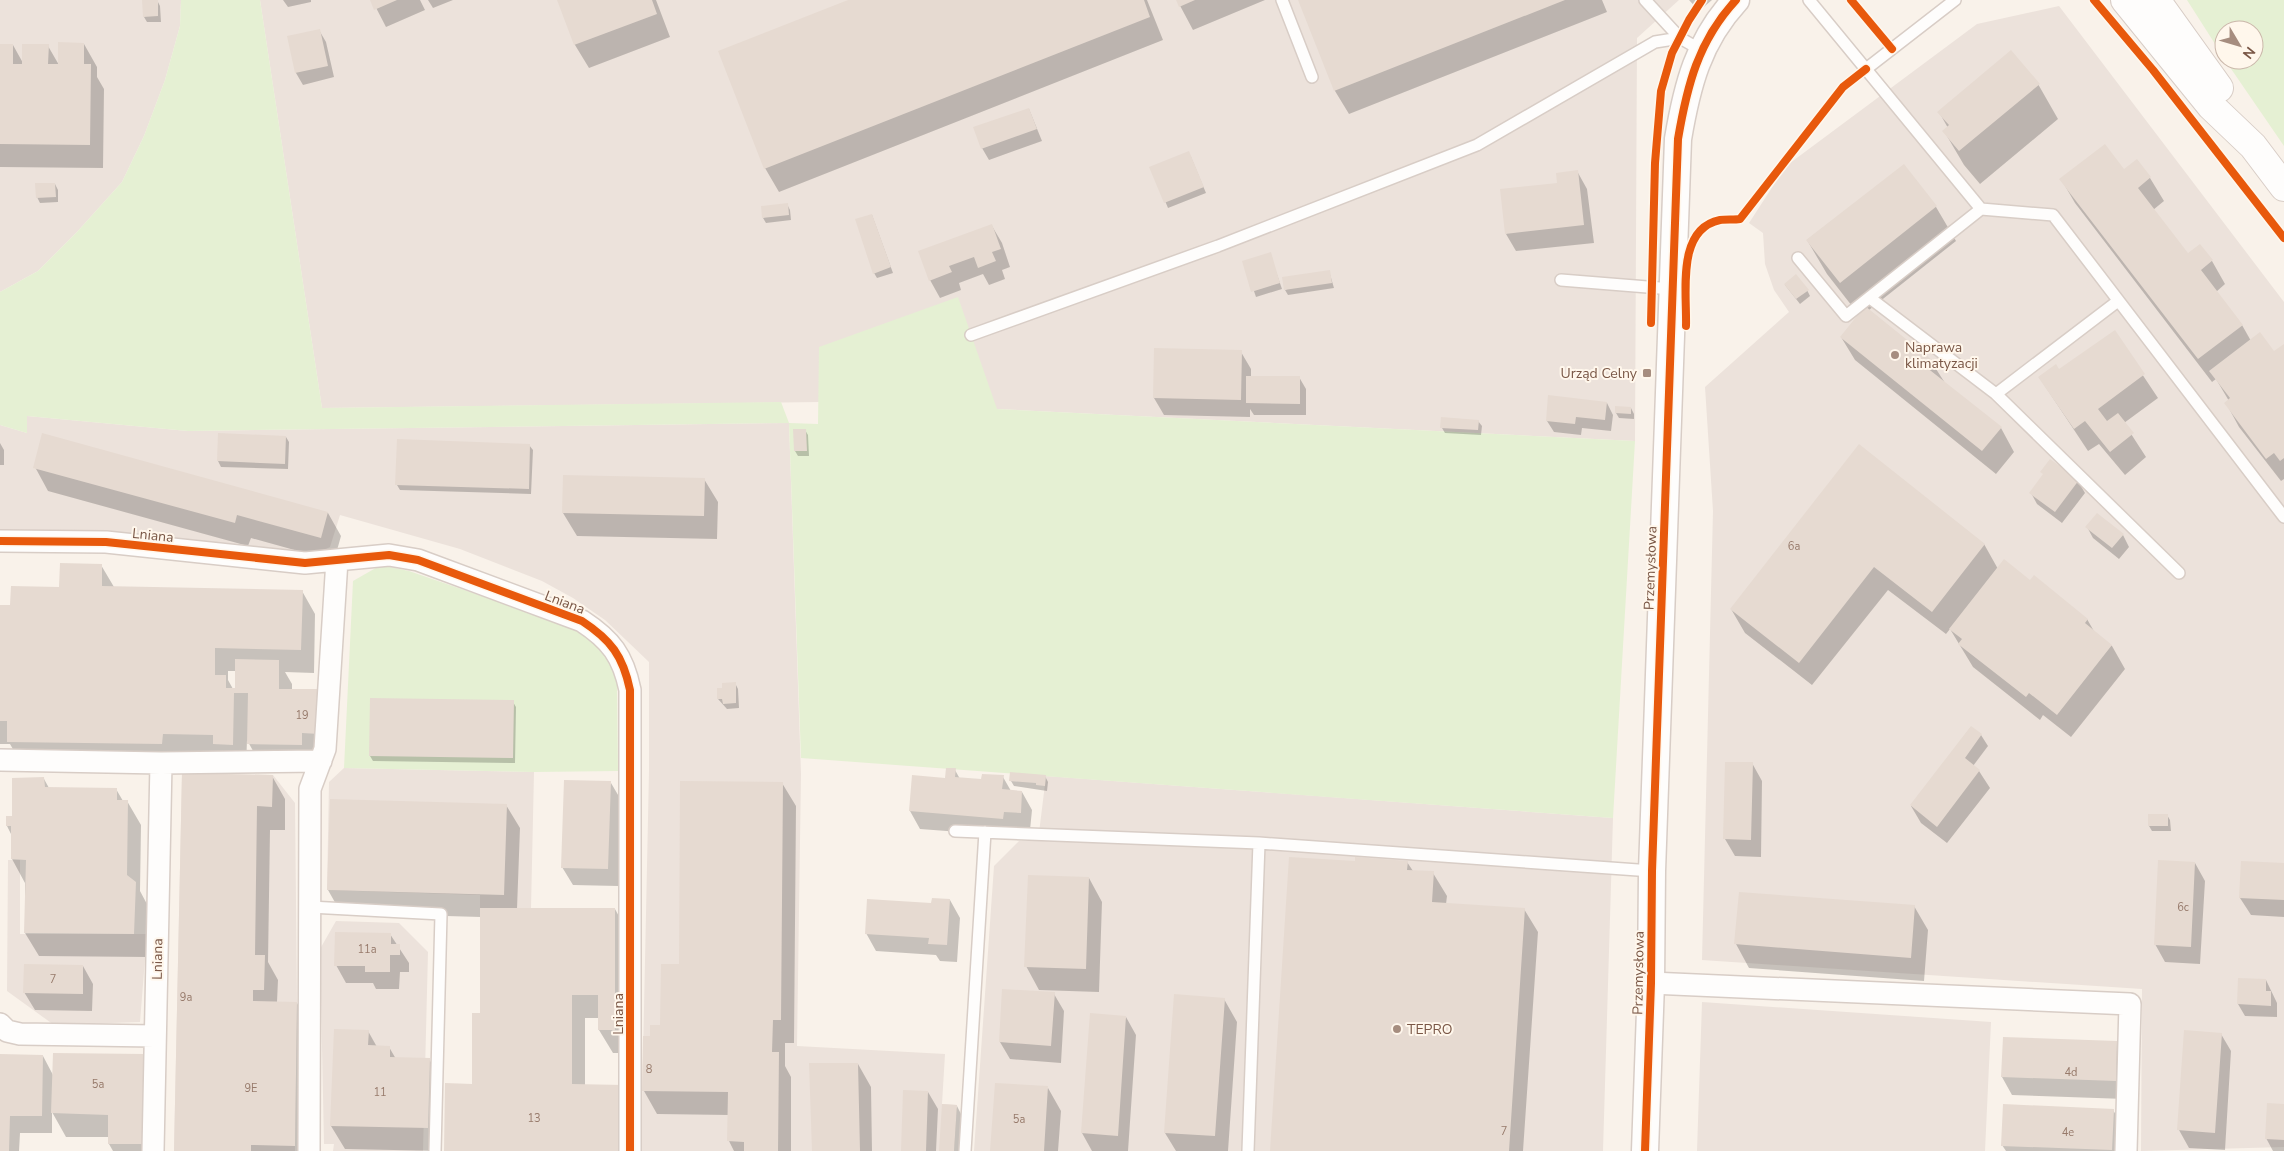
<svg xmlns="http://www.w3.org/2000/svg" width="2284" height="1151" font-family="'Nunito Sans',sans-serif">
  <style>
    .industrial { fill: #ece2db }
    .green { fill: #e5f0d3 }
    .shadow { fill: #0003; fill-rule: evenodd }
    .building { fill: #e6dad1 }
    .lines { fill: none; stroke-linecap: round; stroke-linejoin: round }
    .service-casing { stroke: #d8cdc6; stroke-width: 14 }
    .minor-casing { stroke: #d8cdc6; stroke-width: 24 }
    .tertiary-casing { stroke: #d8cdc6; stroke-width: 29 }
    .secondary-casing { stroke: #d8cdc6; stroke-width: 30 }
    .service { stroke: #fefdfc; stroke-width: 11 }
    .minor { stroke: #fefdfc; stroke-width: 21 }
    .tertiary { stroke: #fefdfc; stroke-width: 26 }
    .secondary { stroke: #fefdfc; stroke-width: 28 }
    .cycleway-casing { stroke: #fff7ec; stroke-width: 11 }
    .cycleway { stroke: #e8590c; stroke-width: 8 }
    .poi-dot { fill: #a68d7f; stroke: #fff7ec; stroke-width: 2 }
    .labels { text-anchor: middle; stroke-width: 4; stroke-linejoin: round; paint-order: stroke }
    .number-label { font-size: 11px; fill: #977a6b }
    .poi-label { font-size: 14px; fill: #7a5746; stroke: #fff7ec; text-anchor: start }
    .street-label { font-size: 14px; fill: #7a5746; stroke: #fff7ec }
  </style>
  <rect width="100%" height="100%" fill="#f9f2ea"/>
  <path class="industrial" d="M0 0H181L180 26 165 80 144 136 122 182 77 232 38 271 0 292Z
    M260 0H1679L1637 38 1635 441 997 409 819 347V402L322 408Z
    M2059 6 2284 302V1147L2141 1151 2142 989 1702 960 1713 511 1705 387 1789 312 1774 290 1765 264 1763 233 1749 223 1786 166 1977 24Z
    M27 416 188 431 789 423 801 774 797 1046 945 1054 942 1104 957 1105 954 1151H641L649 771V662L605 620 573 598 542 581 460 549 340 515 330 547 312 556 140 534 0 532V425L27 433Z
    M344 768 534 772 531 908H480V895L327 890 329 782Z
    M182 773 273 775 295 803 297 1002 295 1151H174Z
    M1046 776 1613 818 1603 1151H974L994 866 1019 841H1038Z
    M8 860H20V934H147L140 1022 54 1025 7 991Z
    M336 921 399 923 428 952 423 1151H333L334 1144H324L320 949Z
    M1702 1002 1991 1022 1985 1151H1697Z"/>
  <path class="green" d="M181 0H260L322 408 781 402 789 423 818 424 819 347 958 297 997 409 1635 441 1613 818 801 758 789 423 188 431 27 416V433L0 425V292L38 271 77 232 122 182 144 136 165 80 180 26Z
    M2187 0H2284V146L2225 60H2254V30H2224V58Z
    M381 565 409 571 583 631 604 647 617 680 618 771 534 772 344 768 353 581Z"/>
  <path class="shadow" d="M157 0 160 6 161 22H147L144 17Z
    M283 0H311V2L288 7Z
    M372 0H420L425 10 386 27Z
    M428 0H453L433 8Z
    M558 0H656L670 37 589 68 575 45Z
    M851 0H1147L1163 40 779 192 765 168Z
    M1177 0H1265L1193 30Z
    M1300 0H1602L1607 12 1349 114 1335 91Z
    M1689 0H1712L1699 11Z
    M319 30 326 42 334 77 303 85 296 73 288 37Z
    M84 44 97 67V77L104 89 103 168 0 167V45H13L23 63 48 46 59 65Z
    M2038 84 2058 119 1980 184 1964 165 1944 131 1948 128 1939 112Z
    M1029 109 1042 141 989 160 982 148Z
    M1191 157 1206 193 1168 208 1151 167Z
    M2137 160 2150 178 2164 201 2153 210 2188 255 2200 246 2212 261 2225 284 2216 292 2242 325 2251 341 2274 353 2284 345V479L2281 481 2239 427 2226 403 2229 401 2216 379 2212 382 2075 203 2061 179 2124 171Z
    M1904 166 1936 207 1956 241 1869 310 1931 361 1945 383 2001 428 2014 452 1996 474 1855 360 1841 337 1859 315 1827 274 1807 240Z
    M1577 171 1587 189 1594 243 1516 251 1506 234 1558 184Z
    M55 184 58 190V202L40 203 37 197Z
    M787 204 790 210 791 220 766 223 763 218Z
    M872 215 893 273 877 278 874 273Z
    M992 226 1002 243 1010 267 1002 270 1005 279 989 285 983 274 959 283 961 290 940 298 930 280Z
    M1270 254 1282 289 1256 297 1244 262Z
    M1329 271 1334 288 1288 295 1285 290Z
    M1785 285 1807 290 1810 296 1800 304Z
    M2114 332 2158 398 2124 423 2146 457 2125 475 2099 444 2088 451 2039 377 2059 371Z
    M1241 352 1251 369V377H1299L1306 389V415H1254L1250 409V417L1164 415 1154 398Z
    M1607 403 1613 415 1611 431 1582 428 1581 435 1554 432 1547 421Z
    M1631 408 1634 414V419L1619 418 1616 413Z
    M1478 421 1482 426 1481 435 1445 433 1442 428Z
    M805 430 808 435 809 456H798L795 451Z
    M219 434 286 437 289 442 288 469 221 467 218 461Z
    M0 443 4 450V465H0Z
    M529 445 533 450 531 494 400 490 397 485Z
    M1859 446 1984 544 1998 569 2030 582 2087 619 2095 633 2112 646 2125 669 2071 737 2043 715 2040 720 1973 667 1950 629 1946 634 1888 590 1812 685 1745 633 1731 609Z
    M35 467 328 513 341 536 334 561 251 538 248 546 48 491Z
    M704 479 718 502 717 539 577 536 563 513Z
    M2078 481 2085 493 2062 523 2037 504 2031 493Z
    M2087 527 2123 535 2129 547 2119 559 2093 538Z
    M101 565 114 587 302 591 315 614 314 673 285 672 292 684V690L332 757 262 767 247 740 246 768 22 765 10 744H0V606H11L61 588ZM228 671H236V689H233L228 680Z
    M735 683 738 689 739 708 727 709 718 699V689H723Z
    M513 702 516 707 515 763 373 761 370 756Z
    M1971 727 1981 735 1988 746 1973 766 1979 771 1990 788 1947 843 1921 823 1911 806Z
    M1752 763 1762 781 1761 857 1735 856 1725 839Z
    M955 770 960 779 982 781 1003 777 1011 791 1022 792 1032 810 1030 830 1013 836 920 829 910 811 913 777 946 779Z
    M183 774 272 776 285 799V830H270L268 962 278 980 277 1002 297 1003 310 1026 308 1151H175Z
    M1045 776 1048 782 1047 791 1014 786 1011 781Z
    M44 779 49 788 116 789 123 801H127L141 825 140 891 148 906 147 957 39 956 25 933V883L12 859V836L7 826V818L13 817Z
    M611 783 621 800 618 886 573 885 562 867Z
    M782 783 796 806 794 1043H785V1066L791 1077V1151H734L729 1141V1115L657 1114 644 1091 651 1038 662 1026 680 966Z
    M506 805 520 828 517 909H615L628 933V1053H613L599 1030V1018H585V1085L446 1151 473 1085 481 1014V917L341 913 328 890Z
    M2167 815 2170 820 2171 831H2152L2149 826Z
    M1407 862 1413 871 1433 873 1447 896 1446 904 1524 909 1538 932 1523 1151H1271L1356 863Z
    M2195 863 2205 881 2200 964 2165 962 2155 944Z
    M2284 864V917L2251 915 2240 898Z
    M1089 878 1102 902 1099 992 1039 990 1026 966Z
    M1740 893 1914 906 1928 930 1924 981 1749 968 1736 944Z
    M950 900 960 918 957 962 940 961 936 955 876 951 866 933 933 905Z
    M390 934 409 963V972H400L399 989H376L373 983H346L336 965Z
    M83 966 93 984 92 1011 35 1010 24 992Z
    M2239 979 2266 980 2277 1003V1017L2245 1016 2238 1004Z
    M1054 994 1064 1011 1061 1063 1010 1059 1000 1042Z
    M1224 999 1237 1022 1228 1151H1176L1165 1133Z
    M1126 1017 1136 1035 1128 1151H1092L1082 1133Z
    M368 1031 377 1047H389L396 1059H429L443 1083 441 1151 345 1149 331 1126Z
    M2221 1034 2231 1051 2225 1150 2189 1148 2179 1130Z
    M2116 1042 2126 1060 2125 1099 2012 1095 2002 1077Z
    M54 1054 156 1151H113L109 1144V1137H66L52 1112V1133H20L19 1151H0V1056H43L53 1075Z
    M858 1064 871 1087 872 1151H813Z
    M1048 1088 1061 1111 1058 1151H992Z
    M928 1092 938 1109 936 1151H903Z
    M2284 1105V1151H2273L2266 1138Z
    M957 1106 963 1118 961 1151H941Z
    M2113 1110 2124 1128 2123 1151H2006L2002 1145Z"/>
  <path class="building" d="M142 0H158V16L143 17Z
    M370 0H397L374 10Z
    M557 0H652L657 14 574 45Z
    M848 0H1144L1150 17 764 169 718 51Z
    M1176 0H1195L1179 7Z
    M1298 0H1565L1334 91Z
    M320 29 328 66 295 73 287 36Z
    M58 42 84 43V64H91L90 145 0 144V44H13V64H22V44H49L48 64H58Z
    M2011 50 2040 84 1959 151 1942 131 1949 125 1937 112Z
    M1029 108 1037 129 981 149 973 127Z
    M2105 144 2124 169 2137 159 2151 177 2138 188 2188 253 2200 244 2213 260 2201 270 2243 325 2198 359 2059 179Z
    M1189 151 1204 187 1164 203 1149 167Z
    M1904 164 1937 206 1840 283 1806 240Z
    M1578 170 1584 225 1505 234 1500 189 1557 183 1556 173Z
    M35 183H55L56 197 36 198Z
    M788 203 789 215 762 218 761 206Z
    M872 214 891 267 873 274 855 219Z
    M992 224 1001 249 992 252 996 261 978 268 974 257 949 266 952 272 929 281 918 251Z
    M1271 252 1280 283 1251 292 1242 261Z
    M1330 270 1332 283 1284 290 1282 277Z
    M1796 274 1809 290 1796 299 1784 284Z
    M1865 306 1932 360 1926 367 2002 427 1982 451 1840 337Z
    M2115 330 2145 374 2098 409 2107 421 2118 413 2134 433 2110 452 2085 421 2074 429 2038 377 2056 364 2059 369Z
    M2260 332 2274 351 2284 344V458L2280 461 2274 453 2266 459 2224 403 2230 398 2209 371Z
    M1154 348 1242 350 1241 400 1153 398Z
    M1246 376H1300V404L1246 403Z
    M1548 395 1607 402 1605 420 1576 417 1575 424 1546 421Z
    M1615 406 1631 407V414L1615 413Z
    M1441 417 1479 420 1478 430 1440 428Z
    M793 429H806L807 451H794Z
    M42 433 328 512 321 538 237 515 235 523 33 468Z
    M218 433 286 436 285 464 217 461Z
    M397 439 530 444 529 489 395 485Z
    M1859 444 1985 544 1932 612 1874 567 1799 663 1730 609Z
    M2050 459 2079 480 2055 512 2029 493 2043 474 2040 472Z
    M563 475 705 478 704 516 562 513Z
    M2097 513 2124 534 2112 548 2085 527Z
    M2004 559 2030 580 2034 575 2088 619 2085 623 2112 645 2057 715 2029 693 2026 697 1958 644 1962 639 1949 629Z
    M60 563 102 564V586L303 590 301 650 215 648V675H226V688H235V659L279 660V689H320L319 734 302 733V745L247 744 248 693H234L233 745 213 744V735L163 734 162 744 7 742V721H0V605H10L11 586 59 587Z
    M736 682V703L723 704 722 699H717V688H722V683Z
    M370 698 514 700 513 758 369 756Z
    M1971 726 1982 734 1965 758 1980 770 1937 827 1910 805Z
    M1725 762H1753L1751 840 1723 839Z
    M946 768H956L955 777 981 779 982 774 1004 775 1002 789 1022 791 1021 813 1004 812 1003 819 909 811 912 775 945 778Z
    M1010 772 1046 775 1045 786 1036 785V783L1009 781Z
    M182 773 273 775 272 807 257 806 255 955H265L264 990H253V1001L297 1002 295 1146 251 1145V1151H174Z
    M44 777 45 787 117 788V800H128L127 875 136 882 134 934 24 933 26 860 11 859V826H6V816H12V778Z
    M564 780 611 781 608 869 561 868Z
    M680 781 783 782 781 1020H773L772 1052H779L778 1151H744V1142L727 1141 728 1092 642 1091 643 1036H650V1025H660L661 964H679Z
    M330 799 507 804 504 895 327 890Z
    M2148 814H2168V826H2148Z
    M1289 857 1355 861V857L1408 861 1407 870 1434 871 1432 902 1525 908 1509 1151H1270Z
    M2158 860 2195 862 2191 947 2154 945Z
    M2241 861 2284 863V900L2239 898Z
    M1028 875 1089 877 1086 969 1024 967Z
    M1739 892 1915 905 1911 958 1734 944Z
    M932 898 950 899 947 945 928 944 929 938 865 934 867 899 931 903Z
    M480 908H615V1030H598V995H572V1084L624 1085 623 1151H444L445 1083 472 1084V1013H480Z
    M335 932 391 933V944H400V955H390V972H365V966H334Z
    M24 964 83 965V994L23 993Z
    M2238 978 2266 979V991H2271V1006L2237 1004Z
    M1002 989 1055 992 1051 1046 999 1042Z
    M1174 994 1225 998 1215 1136 1164 1133Z
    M1090 1013 1126 1016 1118 1136 1081 1133Z
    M334 1029 369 1030 368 1045 390 1046V1057L430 1058 428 1128 330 1126Z
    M2184 1030 2222 1033 2215 1133 2177 1130Z
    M2003 1037 2117 1041 2116 1081 2001 1077Z
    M53 1053 145 1054 143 1144H108V1115L51 1113Z
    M0 1054 43 1055 42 1116H10L9 1151H0Z
    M809 1063H858L860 1151H812Z
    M995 1083 1048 1086 1044 1151H990Z
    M903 1090 928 1091 926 1151H901Z
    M2267 1103 2284 1104V1140L2265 1139Z
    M942 1104 957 1105 954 1151H939Z
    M2003 1104 2114 1109 2112 1150 2001 1146Z"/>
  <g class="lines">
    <g class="service-casing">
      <path id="service" d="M1282 0 1312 77
        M1645 0 1680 38
        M1809 0 1981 209 2053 215 2284 517
        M1866 69 1955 0
        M1798 258 1846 316 1981 209
        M1561 280 1672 289
        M1870 298 1996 394 2118 301
        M971 335 1218 246 1477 145 1655 42 1680 38 1701 50
        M1996 394 2179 573
        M955 831 1259 843 1652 871
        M310 907 441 914 435 1151
        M965 1151 985 832
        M1248 1151 1259 843"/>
    </g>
    <g class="minor-casing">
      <path id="minor" d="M0 541 106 542 305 563 389 555 418 560 582 621C611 640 623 656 630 690V1151
        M0 760 161 763 321 761
        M1651 983 2130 1004 2126 1151
        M0 1024 7 1031 20 1034 155 1036
        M153 1151 161 763
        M309 1151 310 789 325 749 337 560"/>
    </g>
    <g class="tertiary-casing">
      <path id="tertiary" d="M1645 1151 1651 983 1652 871 1678 139C1687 86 1698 41 1736 0"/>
    </g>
    <g class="secondary-casing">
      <path id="secondary" d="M2125 0 2211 106 2253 146 2284 187
        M2156 0 2219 88"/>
    </g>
    <use href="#service" class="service"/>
    <use href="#minor" class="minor"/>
    <use href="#tertiary" class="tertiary"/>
    <use href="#secondary" class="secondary"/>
    <g class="cycleway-casing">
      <path id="cycleway" d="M1851 0 1892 49
        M2094 0 2153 70 2284 238
        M1651 323 1655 163 1661 91 1672 53 1689 20 1702 0
        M1686 326C1687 293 1676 229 1720 220 1726 219 1734 220 1740 219L1843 87 1866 69
        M0 541 106 542 305 563 389 555 418 560 582 621C611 640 623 656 630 690V1151
        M1645 1151 1651 983 1652 871 1678 139C1687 86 1698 41 1736 0"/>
    </g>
    <use href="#cycleway" class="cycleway"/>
  </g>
  <g class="poi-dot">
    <circle cx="1895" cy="355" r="5"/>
    <rect x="1642" y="368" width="10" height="10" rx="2.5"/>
    <circle cx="1397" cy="1029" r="5"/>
  </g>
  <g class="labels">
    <g class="number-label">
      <text x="1794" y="550">6a</text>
      <text x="302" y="719">19</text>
      <text x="2183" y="911">6c</text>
      <text x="367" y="953">11a</text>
      <text x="53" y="983">7</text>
      <text x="186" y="1001">9a</text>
      <text x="649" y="1073">8</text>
      <text x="2071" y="1076">4d</text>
      <text x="98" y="1088">5a</text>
      <text x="251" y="1092">9E</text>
      <text x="380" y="1096">11</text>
      <text x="534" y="1122">13</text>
      <text x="1019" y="1123">5a</text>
      <text x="1504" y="1135">7</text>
      <text x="2068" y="1136">4e</text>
    </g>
    <g class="poi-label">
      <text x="1905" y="352">Naprawa<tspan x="1905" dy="16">klimatyzacji</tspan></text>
      <text x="1637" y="378" text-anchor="end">Urząd Celny</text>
      <text x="1407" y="1034">TEPRO</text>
    </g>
    <g class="street-label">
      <text transform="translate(153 535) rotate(6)" y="5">Lniana</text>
      <text transform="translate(1650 568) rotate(-88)" y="5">Przemysłowa</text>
      <text transform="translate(565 602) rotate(21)" y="5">Lniana</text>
      <text transform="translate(157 959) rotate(-89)" y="5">Lniana</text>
      <text transform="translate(1638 973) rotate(-89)" y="5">Przemysłowa</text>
      <text transform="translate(618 1014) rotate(-90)" y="5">Lniana</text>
    </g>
  </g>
  <g transform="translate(2239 45) rotate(128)"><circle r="24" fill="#fff7ec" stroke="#cab7aa"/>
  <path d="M0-4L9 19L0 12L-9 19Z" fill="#a68d7f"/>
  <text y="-8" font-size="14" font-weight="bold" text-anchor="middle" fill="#7a5746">N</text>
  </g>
</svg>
